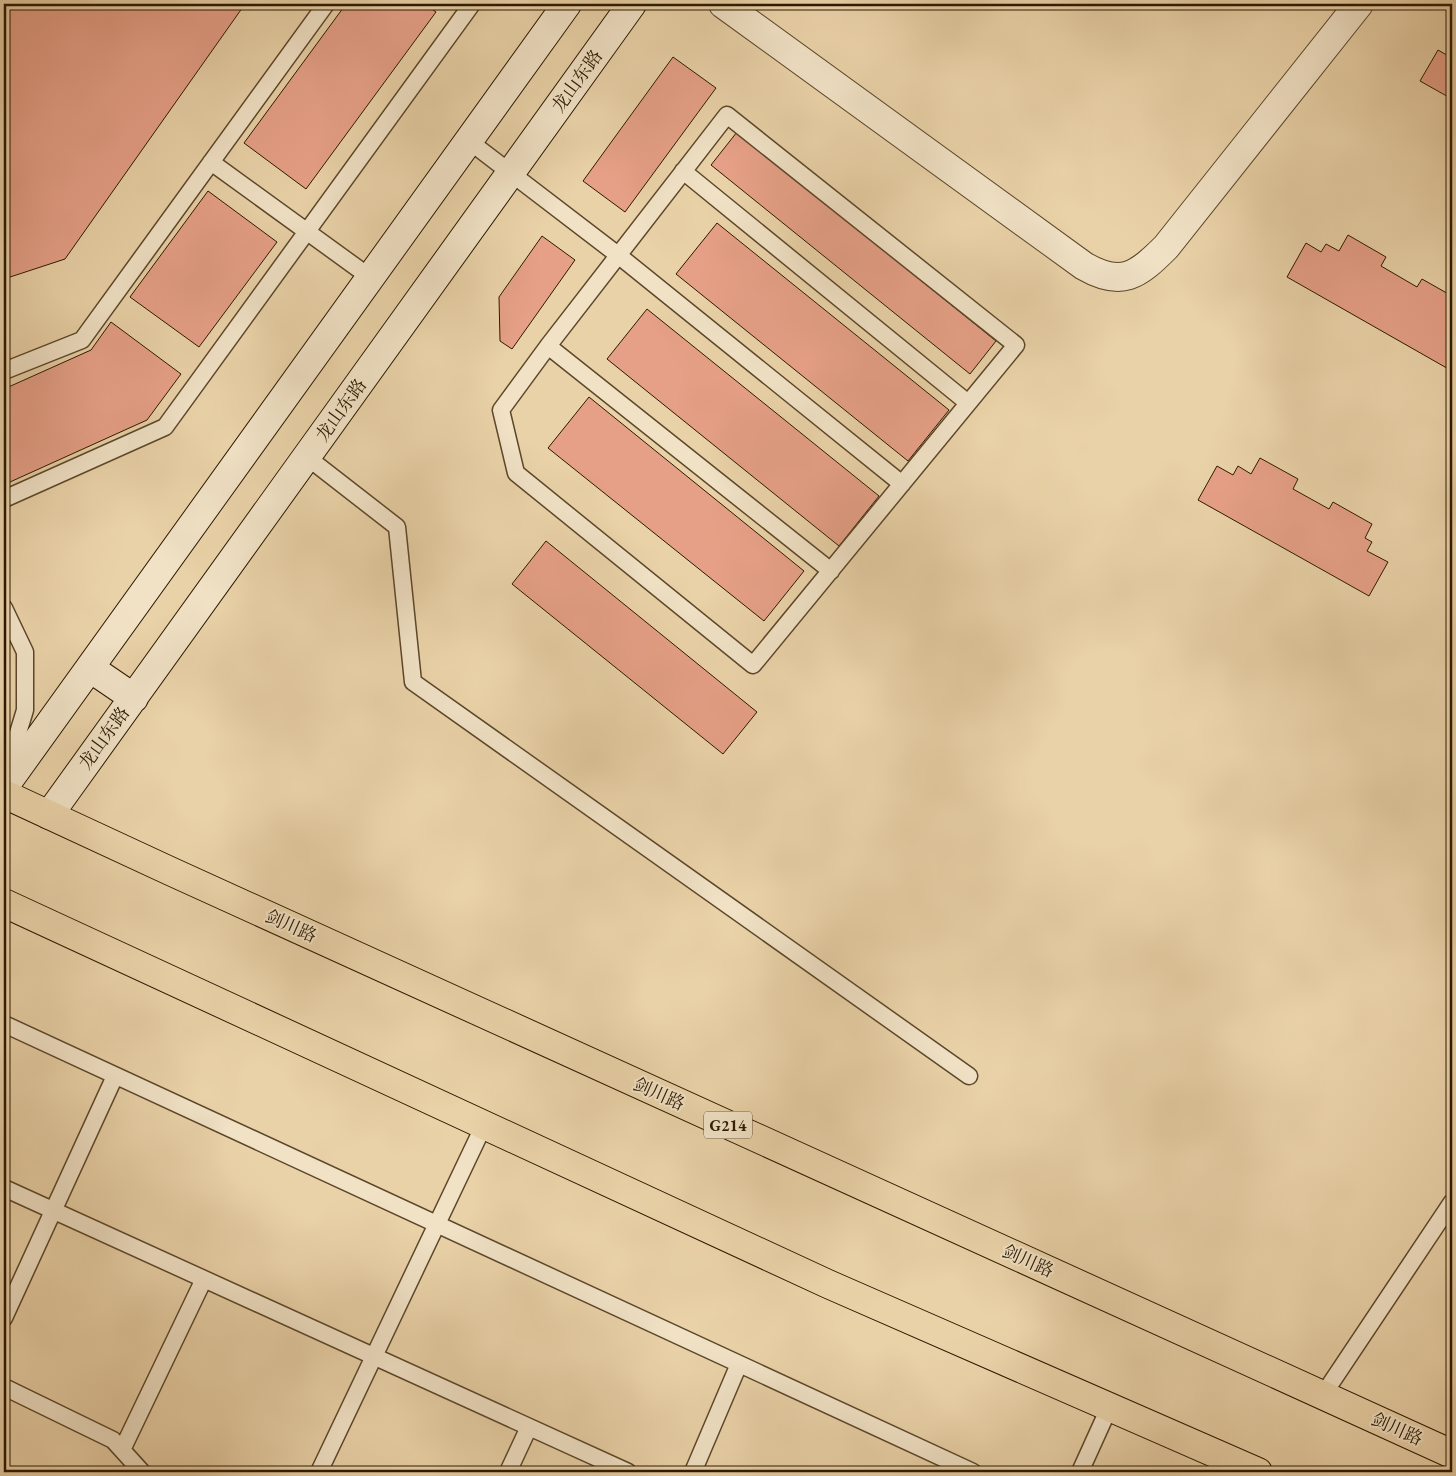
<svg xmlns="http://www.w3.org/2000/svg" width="1456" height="1476" font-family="'EB Garamond','Noto Serif SC',serif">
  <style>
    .building { fill: #e6a087; stroke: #2c1900 }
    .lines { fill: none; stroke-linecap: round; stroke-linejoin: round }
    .lane-casing { stroke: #5c472a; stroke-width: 19 }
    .street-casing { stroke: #5c472a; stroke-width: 30 }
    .secondary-casing { stroke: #2c1900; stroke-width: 30 }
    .highway-casing { stroke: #2c1900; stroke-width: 30 }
    .lane { stroke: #f1e2c6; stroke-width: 16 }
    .street { stroke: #f1e2c6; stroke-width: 28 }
    .secondary { stroke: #f1e2c6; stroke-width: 28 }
    .highway { stroke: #ead2a8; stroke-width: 28 }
    .labels { text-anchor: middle; stroke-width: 4; stroke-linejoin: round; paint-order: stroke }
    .shield { fill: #f1e2c6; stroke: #67553b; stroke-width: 1 }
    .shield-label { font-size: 16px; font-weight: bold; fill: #2c1900 }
    .street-label { font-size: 18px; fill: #2c1900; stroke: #f1e2c6 }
  </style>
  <rect width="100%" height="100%" fill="#ead2a8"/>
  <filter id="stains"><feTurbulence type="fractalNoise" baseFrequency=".004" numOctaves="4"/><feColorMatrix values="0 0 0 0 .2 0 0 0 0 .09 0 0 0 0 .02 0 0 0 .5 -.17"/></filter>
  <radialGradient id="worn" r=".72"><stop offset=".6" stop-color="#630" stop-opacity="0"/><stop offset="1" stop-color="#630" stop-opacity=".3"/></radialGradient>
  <path class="building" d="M4 4H245L65 259 4 279Z
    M346 4H425L436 12 306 189 244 143Z
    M1438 50 1452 58V99L1420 81Z
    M673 57 716 88 625 212 583 181Z
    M737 132 996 341 970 374 711 165Z
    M208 191 277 242 199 347 130 297Z
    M717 223 949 410 908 461 676 274Z
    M1348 235 1386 257 1381 266 1417 287 1422 279 1452 296V371L1287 277 1306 243 1321 252 1326 244 1339 251Z
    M542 236 575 260 512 349 500 341 499 297Z
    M647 309 879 496 839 546 607 359Z
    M111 322 181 374 147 420 10 482 4 468V389L91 350Z
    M589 397 804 571 764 621 548 448Z
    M1260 458 1298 479 1293 489 1329 509 1333 502 1372 524 1365 538 1372 542 1367 551 1388 562 1369 596 1198 500 1217 466 1233 475 1238 466 1251 474Z
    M546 541 757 712 723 754 512 584Z"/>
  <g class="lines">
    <g class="lane-casing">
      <path id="lane" d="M727 115 1016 345 753 665 516 473 501 410 548 346Z
        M469 141 618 255 902 484
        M211 162 371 278
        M683 171 968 403
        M548 346 831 571
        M4 371 82 340 326 4
        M307 457 397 527 413 682 969 1076
        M4 499 165 427 472 4
        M4 608 25 652V710L6 773
        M4 1024 973 1472
        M4 1188 628 1472
        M4 1318 115 1076
        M4 1387 113 1440 142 1472
        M1323 1395 1452 1202
        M122 1450 204 1279
        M319 1472 484 1125
        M508 1472 529 1427
        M693 1472 739 1364
        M1080 1472 1109 1408"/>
    </g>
    <g class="street-casing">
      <path id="street" d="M723 4 1084 266C1122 288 1138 275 1166 247L1359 4"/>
    </g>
    <g class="secondary-casing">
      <path id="secondary" d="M90 668 134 698
        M4 787 567 4
        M49 815 632 4"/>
    </g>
    <g class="highway-casing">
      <path id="highway" d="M4 794 170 871 1452 1454
        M4 903 828 1284 1258 1472"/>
    </g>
    <use href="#lane" class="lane"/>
    <use href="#street" class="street"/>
    <use href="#secondary" class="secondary"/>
    <use href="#highway" class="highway"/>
  </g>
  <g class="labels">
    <rect class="shield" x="704" y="1111.5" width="48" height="27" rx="4"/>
    <g class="shield-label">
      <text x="728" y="1131">G214</text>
    </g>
    <g class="street-label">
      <text transform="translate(577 81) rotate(-54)" y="6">龙山东路</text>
      <text transform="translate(341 410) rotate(-54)" y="6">龙山东路</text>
      <text transform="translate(104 738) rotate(-54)" y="6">龙山东路</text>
      <text transform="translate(291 926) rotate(24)" y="6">剑川路</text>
      <text transform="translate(659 1094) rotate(24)" y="6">剑川路</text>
      <text transform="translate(1028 1261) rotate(24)" y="6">剑川路</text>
      <text transform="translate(1397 1429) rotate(24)" y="6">剑川路</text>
    </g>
  </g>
  <rect width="1456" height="1476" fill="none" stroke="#ead2a8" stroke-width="20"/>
  <rect x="5" y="5" width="1446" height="1466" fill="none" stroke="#2c1900" stroke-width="2.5"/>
  <rect x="10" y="10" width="1436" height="1456" fill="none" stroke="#2c1900"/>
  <rect width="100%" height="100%" filter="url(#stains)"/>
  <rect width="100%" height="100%" fill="url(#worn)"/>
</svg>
